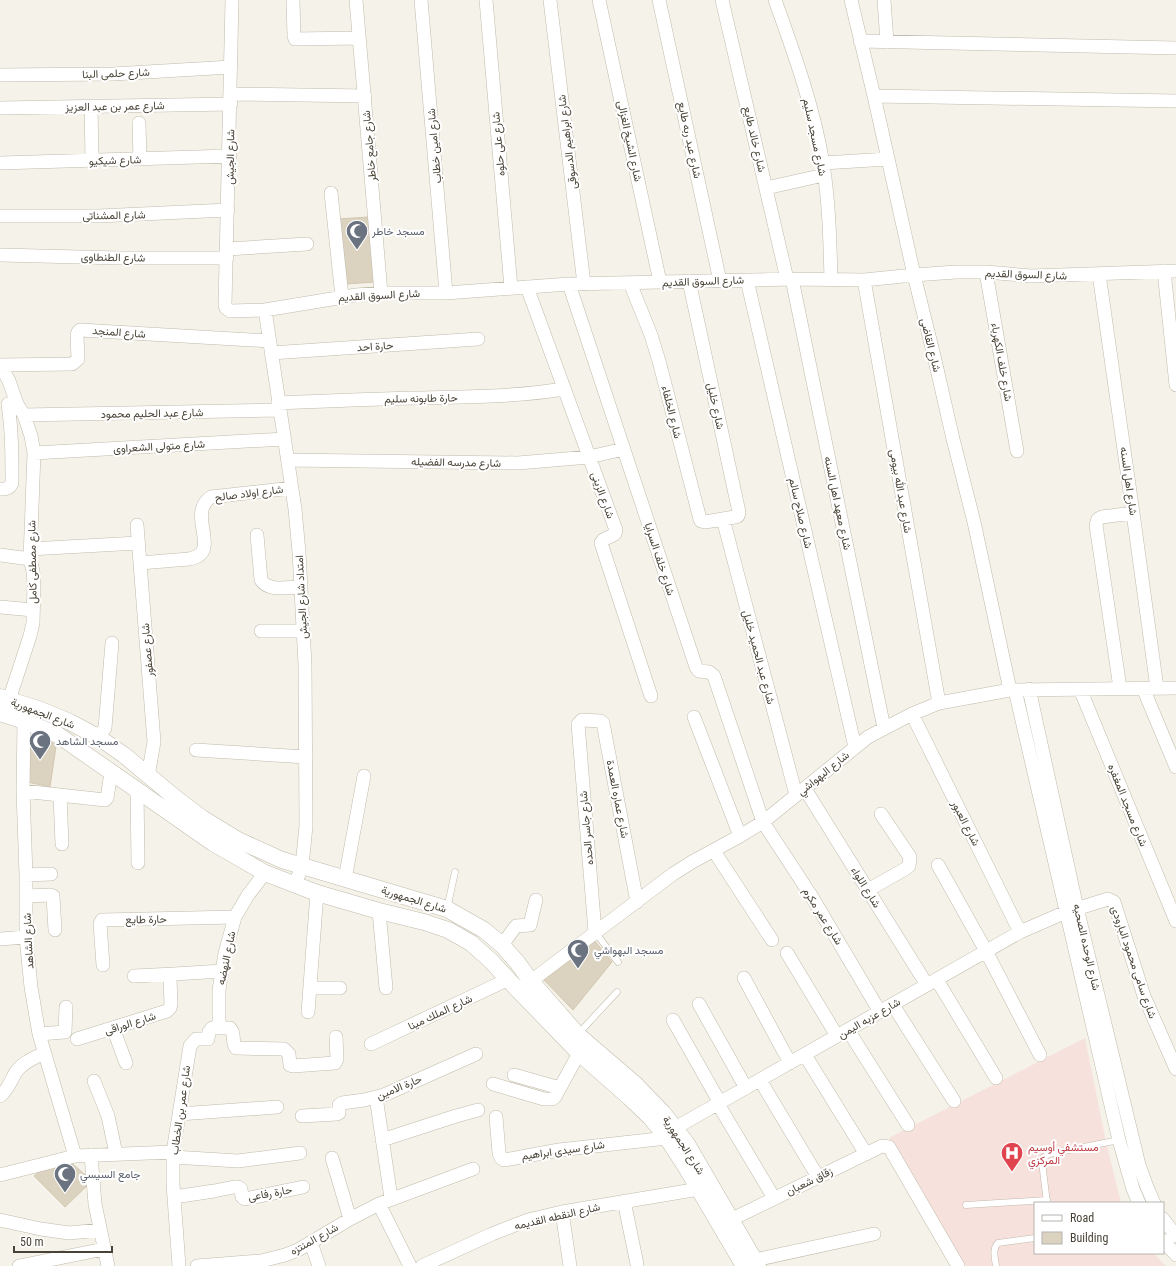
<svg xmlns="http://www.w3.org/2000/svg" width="1176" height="1266" font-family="'Roboto Condensed',Vazirmatn,sans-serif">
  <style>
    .medical { fill: #f6e1dc }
    .building { fill: #dbd2c0; stroke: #d3c8b0 }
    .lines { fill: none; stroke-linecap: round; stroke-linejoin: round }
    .service-casing { stroke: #c1bbab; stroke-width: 7 }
    .minor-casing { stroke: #c1bbab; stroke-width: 14 }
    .tertiary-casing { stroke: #c1bbab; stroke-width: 17 }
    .service { stroke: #fff; stroke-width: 6 }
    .minor { stroke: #fff; stroke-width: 13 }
    .tertiary { stroke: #fff; stroke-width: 16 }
    .labels { text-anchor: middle; stroke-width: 4; stroke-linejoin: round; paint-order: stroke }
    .street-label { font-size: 11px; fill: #494337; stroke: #fff }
    .worship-label { font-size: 11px; fill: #5b616d; stroke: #fff; text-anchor: start }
    .health-label { font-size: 11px; fill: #be3a42; stroke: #fff; text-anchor: start }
  </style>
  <rect width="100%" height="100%" fill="#f5f2e9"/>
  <path class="medical" d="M1085 1038 1106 1142 1121 1203H1035V1253H1153L1166 1266H966L889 1138Z"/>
  <path class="building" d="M369 217 375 282 346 284 337 219Z
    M29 735 57 740 50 787 23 781Z
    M590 935 612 962 573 1010 542 978Z
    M65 1157 92 1181 65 1207 34 1176 50 1162Z"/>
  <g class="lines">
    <g class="service-casing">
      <path id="service" d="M447 909 455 872
        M595 932 618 962
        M579 1033 617 992
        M1047 1203 1042 1162 1043 1158 1049 1154 1119 1140
        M966 1205 1047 1200
        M996 1266C995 1258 992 1249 998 1243L1035 1238"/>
    </g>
    <g class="minor-casing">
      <path id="minor" d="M232 0 225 305 226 308 230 311 265 310 356 295 381 293H446L569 284 792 279 864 280 914 275 956 272H986L1031 276 1176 271
        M293 0 294 36 295 39 359 38
        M356 0 381 293
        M421 0 446 293
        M486 0 511 288
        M550 0 584 284
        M599 0 660 282
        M659 0 720 281
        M722 0 787 279
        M775 0C794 53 814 108 823 164 829 202 830 241 831 279
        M851 0 874 96 914 275 934 356 953 439 974 522 1010 690
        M884 0 887 42
        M860 41 1176 48
        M0 75 113 74 231 67
        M231 94 365 96
        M874 96 1176 101
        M91 106 92 160
        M0 108 231 104
        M139 123 140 159
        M0 163 230 156
        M823 163 888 159
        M766 188 824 175
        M331 193 342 297
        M0 216H98L228 210
        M227 249 307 244
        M0 255 120 258H227
        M1164 271 1176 385
        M986 272 1017 451
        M1099 274 1133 513 1157 688
        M792 279 884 728
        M747 280 855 747
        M864 280 939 703
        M630 283 651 335 659 361 700 519 701 521 705 522 735 517 738 516 739 512 689 281
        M569 284 696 667 699 671 709 672 714 676 763 822 812 897 880 1012
        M527 287 616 530 615 534 603 540 601 543 651 696
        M265 310 295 509 299 552 305 665 306 826 302 866 295 885
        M271 353 478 339
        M0 365 9 381 17 404 24 415 31 436 34 453 30 559 33 571 34 584 33 623 30 636 9 700 5 709
        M0 365 72 364 78 359 77 335 78 332 80 330 270 341
        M278 403C324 401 370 399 415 398 465 397 514 397 564 389
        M24 415 279 410
        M34 453 284 439
        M288 460 518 463 589 457 624 449
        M0 489C6 489 9 489 12 483 12 456 12 431 8 404
        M723 519 796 795
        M137 525 154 742 148 776
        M257 535 261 580C269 592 287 587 301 587
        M30 549 138 543
        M0 555 30 559
        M140 563 189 559C224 553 185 514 211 497L292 488
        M0 607 33 610
        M261 631H303
        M1120 688 1096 525 1098 519 1102 517 1133 513
        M1143 688 1176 767
        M1029 689 1077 908 1139 1165 1147 1187 1154 1203
        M1080 689 1176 921
        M1015 690 1119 1140 1133 1189 1139 1203
        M912 714 1020 932
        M694 717 740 836
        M24 721 23 791 26 875V937L31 987 39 1034 75 1156
        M98 737 105 728 112 643
        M196 750 306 757
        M805 789 927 985
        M23 791 105 800 107 798 111 773
        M137 791 138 863
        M60 795 62 844
        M714 851 772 940
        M938 865 986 951 1040 1055
        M26 875 51 874
        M345 879 364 776
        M868 890 905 869 909 866 910 857 881 814
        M26 896 50 895 53 896 55 930
        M379 911 386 988
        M595 932 578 724 582 720 600 721 603 723 637 902
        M0 939 26 937
        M502 945 516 926 530 925 536 900
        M787 953 837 1036
        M103 965 100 924 102 920 235 917
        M134 976 174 974
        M744 978 790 1063
        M937 980 996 1078
        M523 987 673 874 692 862 740 836 763 822 868 737 912 714 939 703 1010 690 1176 688
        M310 988H340
        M699 1004 746 1088
        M893 1005 954 1101
        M308 1012 317 893
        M673 1020 720 1103
        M113 1028 126 1063
        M219 1028V990L225 953 235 917 248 895 265 873
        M848 1030 908 1125
        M39 1034 65 1032 66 1007
        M77 1039 167 1011 170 1008 171 1004 170 978 174 974 222 971
        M371 1044 509 979
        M805 1055 866 1154
        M514 1075 560 1088
        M760 1080 818 1177
        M94 1081 108 1116 116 1154
        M493 1084 544 1099H552L555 1097 579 1053
        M0 1096C8 1090 11 1080 16 1072 23 1062 34 1058 44 1053
        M376 1097 391 1198
        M718 1104 774 1198
        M179 1114 277 1107
        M302 1116 337 1114 339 1113V1105L342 1103 364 1100 384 1095 476 1054
        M496 1117 499 1153 501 1158 504 1160 559 1150 667 1138
        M675 1128 1020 932 1066 912 1108 899 1114 902 1144 996 1176 1069
        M382 1140 456 1116 478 1110
        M91 1155 95 1204 108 1266
        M173 1157 238 1161 300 1153
        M332 1158 350 1219
        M0 1175 75 1156 173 1152
        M174 1197 214 1191 234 1187H238L241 1189 242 1197 245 1199 303 1187
        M624 1201 637 1264
        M379 1204 410 1266
        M562 1212 570 1266
        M1163 1219 1176 1236
        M0 1220 41 1229 69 1233 100 1230
        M730 1220 882 1146 889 1147 958 1266
        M1163 1240 1176 1255
        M311 1243 319 1266
        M755 1260 874 1234
        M19 1266 104 1249
        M179 1266 173 1184V1152L190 1046 196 1039H208L209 1032 212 1028H230C236 1034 231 1042 236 1048L284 1049 289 1054 290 1065 293 1066 335 1063 337 1059 336 1037
        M197 1266 261 1261 285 1255 298 1250 350 1219 379 1204 473 1169
        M422 1266 492 1234 528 1220 562 1212 699 1189"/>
    </g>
    <g class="tertiary-casing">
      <path id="tertiary" d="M0 697 41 710 70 722 98 737 124 755 178 800 202 818 238 840 282 860 447 909 484 930 502 945 517 962 530 980 578 1035 635 1084 663 1113 687 1144 758 1266
        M0 713 24 721 58 735 213 843 265 873 317 893 379 911 424 922 448 930 471 943 491 961 518 990 579 1053 630 1098 650 1117 667 1138 684 1164 744 1266"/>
    </g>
    <use href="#service" class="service"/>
    <use href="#minor" class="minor"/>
    <use href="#tertiary" class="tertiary"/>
  </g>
  <defs>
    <g id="mosque-pin" transform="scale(1.15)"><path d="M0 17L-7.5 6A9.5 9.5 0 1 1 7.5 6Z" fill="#6b7280" stroke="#fff"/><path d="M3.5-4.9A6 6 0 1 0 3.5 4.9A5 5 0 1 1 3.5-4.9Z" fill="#fff"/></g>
    <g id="hospital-pin" transform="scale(1.15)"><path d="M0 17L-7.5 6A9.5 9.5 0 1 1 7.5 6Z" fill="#e0444e" stroke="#fff"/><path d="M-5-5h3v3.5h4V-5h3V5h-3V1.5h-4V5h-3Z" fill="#fff"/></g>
  </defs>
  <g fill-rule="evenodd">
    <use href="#mosque-pin" x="357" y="231"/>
    <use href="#mosque-pin" x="40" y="741"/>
    <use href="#mosque-pin" x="578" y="950"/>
    <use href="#hospital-pin" x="1012" y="1153"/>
    <use href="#mosque-pin" x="65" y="1174"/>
  </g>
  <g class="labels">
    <g class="street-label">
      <text transform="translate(116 73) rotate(-2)" y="4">شارع حلمى البنا</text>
      <text transform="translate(115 106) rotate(-1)" y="4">شارع عمر بن عبد العزيز</text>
      <text transform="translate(815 137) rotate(78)" y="4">شارع مسجد سليم</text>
      <text transform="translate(755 139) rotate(77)" y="4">شارع خالد طايع</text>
      <text transform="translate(690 140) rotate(78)" y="4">شارع عبد ربه طايع</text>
      <text transform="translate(630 141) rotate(78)" y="4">شارع الشيخ الغزالى</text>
      <text transform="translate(567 142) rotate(-97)" y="4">شارع ابراهيم الدسوقى</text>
      <text transform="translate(498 144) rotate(-95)" y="4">شارع على حلوه</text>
      <text transform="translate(369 146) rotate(-95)" y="4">شارع جامع خاطر</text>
      <text transform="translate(434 146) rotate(-95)" y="4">شارع امين خطاب</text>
      <text transform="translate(230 157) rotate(-89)" y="4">شارع الجيش</text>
      <text transform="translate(115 160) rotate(-2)" y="4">شارع شيكيو</text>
      <text transform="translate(114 215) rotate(-1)" y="4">شارع المشناتى</text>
      <text transform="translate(113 257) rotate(1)" y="4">شارع الطنطاوى</text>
      <text transform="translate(1026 274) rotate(2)" y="4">شارع السوق القديم</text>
      <text transform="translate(703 281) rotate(-2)" y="4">شارع السوق القديم</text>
      <text transform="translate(379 295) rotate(-3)" y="4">شارع السوق القديم</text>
      <text transform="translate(119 332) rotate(4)" y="4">شارع المنجد</text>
      <text transform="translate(931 345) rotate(76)" y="4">شارع القاضى</text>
      <text transform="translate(375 346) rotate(-4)" y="4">حارة احد</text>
      <text transform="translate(1002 362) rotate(80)" y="4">شارع خلف الكهرباء</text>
      <text transform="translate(421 398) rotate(-1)" y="4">حارة طابونه سليم</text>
      <text transform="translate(716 406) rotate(78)" y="4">شارع خليل</text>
      <text transform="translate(672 412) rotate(76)" y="4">شارع الخلفاء</text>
      <text transform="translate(152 413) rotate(-1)" y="4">شارع عبد الحليم محمود</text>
      <text transform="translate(159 446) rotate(-3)" y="4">شارع متولى الشعراوى</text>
      <text transform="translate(456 462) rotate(1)" y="4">شارع مدرسه الفضيله</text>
      <text transform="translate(1129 481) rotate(82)" y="4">شارع اهل السنه</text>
      <text transform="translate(901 491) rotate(80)" y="4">شارع عبد الله بيومى</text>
      <text transform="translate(249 493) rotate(-7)" y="4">شارع اولاد صالح</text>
      <text transform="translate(603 495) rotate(70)" y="4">شارع الزينى</text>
      <text transform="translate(838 503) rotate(78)" y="4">شارع معهد اهل السنه</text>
      <text transform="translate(801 513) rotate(77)" y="4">شارع صلاح سالم</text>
      <text transform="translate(660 559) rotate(72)" y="4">شارع خلف السرايا</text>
      <text transform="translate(32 562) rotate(-91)" y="4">شارع مصطفى كامل</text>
      <text transform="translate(301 597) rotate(-93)" y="4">امتداد شارع الجيش</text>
      <text transform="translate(147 650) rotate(-95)" y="4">شارع عصفور</text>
      <text transform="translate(759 657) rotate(75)" y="4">شارع عبد الحميد خليل</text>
      <text transform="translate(43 713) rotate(21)" y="4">شارع الجمهورية</text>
      <text transform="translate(823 773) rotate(-39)" y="4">شارع البهواشي</text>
      <text transform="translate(618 799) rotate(79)" y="4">شارع عماره العمدة</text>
      <text transform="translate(1128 805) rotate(68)" y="4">شارع مسجد المغفره</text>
      <text transform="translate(966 823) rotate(63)" y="4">شارع العبور</text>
      <text transform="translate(586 828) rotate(-95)" y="4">شارع جاسر الحده</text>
      <text transform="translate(866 887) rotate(58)" y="4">شارع اللواء</text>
      <text transform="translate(414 899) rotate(17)" y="4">شارع الجمهورية</text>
      <text transform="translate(823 916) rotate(58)" y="4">شارع عمر مكرم</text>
      <text transform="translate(146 919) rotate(-1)" y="4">حارة طايع</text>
      <text transform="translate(28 941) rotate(-93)" y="4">شارع الشاهد</text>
      <text transform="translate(1087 947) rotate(77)" y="4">شارع الوحده الصحيه</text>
      <text transform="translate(226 958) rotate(-78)" y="4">شارع النهضه</text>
      <text transform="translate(1134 962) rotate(71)" y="4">شارع سامى محمود البارودى</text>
      <text transform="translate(440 1012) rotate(-25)" y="4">شارع الملك مينا</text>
      <text transform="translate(869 1018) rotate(-30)" y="4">شارع عزبه اليمن</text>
      <text transform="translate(130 1023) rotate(-17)" y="4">شارع الوراقى</text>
      <text transform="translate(399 1087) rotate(-22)" y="4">حارة الامين</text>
      <text transform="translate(180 1110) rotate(-82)" y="4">شارع عمر بن الخطاب</text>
      <text transform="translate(684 1145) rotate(57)" y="4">شارع الجمهورية</text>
      <text transform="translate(563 1150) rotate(-8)" y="4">شارع سيدى ابراهيم</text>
      <text transform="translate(809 1181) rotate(-26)" y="4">زقاق شعبان</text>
      <text transform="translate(270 1193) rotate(-10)" y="4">حارة رفاعى</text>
      <text transform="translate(557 1216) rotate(-13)" y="4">شارع النقطه القديمه</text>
      <text transform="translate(314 1239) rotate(-29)" y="4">شارع المنتزه</text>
    </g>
    <g class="worship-label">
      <text x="372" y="235">مسجد خاطر</text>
      <text x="56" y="745">مسجد الشاهد</text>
      <text x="594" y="954">مسجد البهواشي</text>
      <text x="80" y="1178">جامع السيسي</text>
    </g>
    <g class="health-label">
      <text x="1028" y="1151">مستشفي أوسيم<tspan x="1028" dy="13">المركزي</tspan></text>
    </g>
  </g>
  <rect x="1034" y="1202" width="130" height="52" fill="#ffffff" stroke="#b6b4af"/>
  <rect x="1042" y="1215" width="20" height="6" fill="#ffffff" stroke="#b6b4af"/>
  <text x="1070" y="1222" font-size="12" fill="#494337">Road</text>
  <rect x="1042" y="1232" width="20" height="12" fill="#dbd2c0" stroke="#b6b4af"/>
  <text x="1070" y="1242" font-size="12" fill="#494337">Building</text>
  <path d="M14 1246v6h98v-6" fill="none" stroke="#494337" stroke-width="2"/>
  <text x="20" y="1246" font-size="12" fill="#494337" stroke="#ffffff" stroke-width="3" paint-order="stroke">50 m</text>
</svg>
